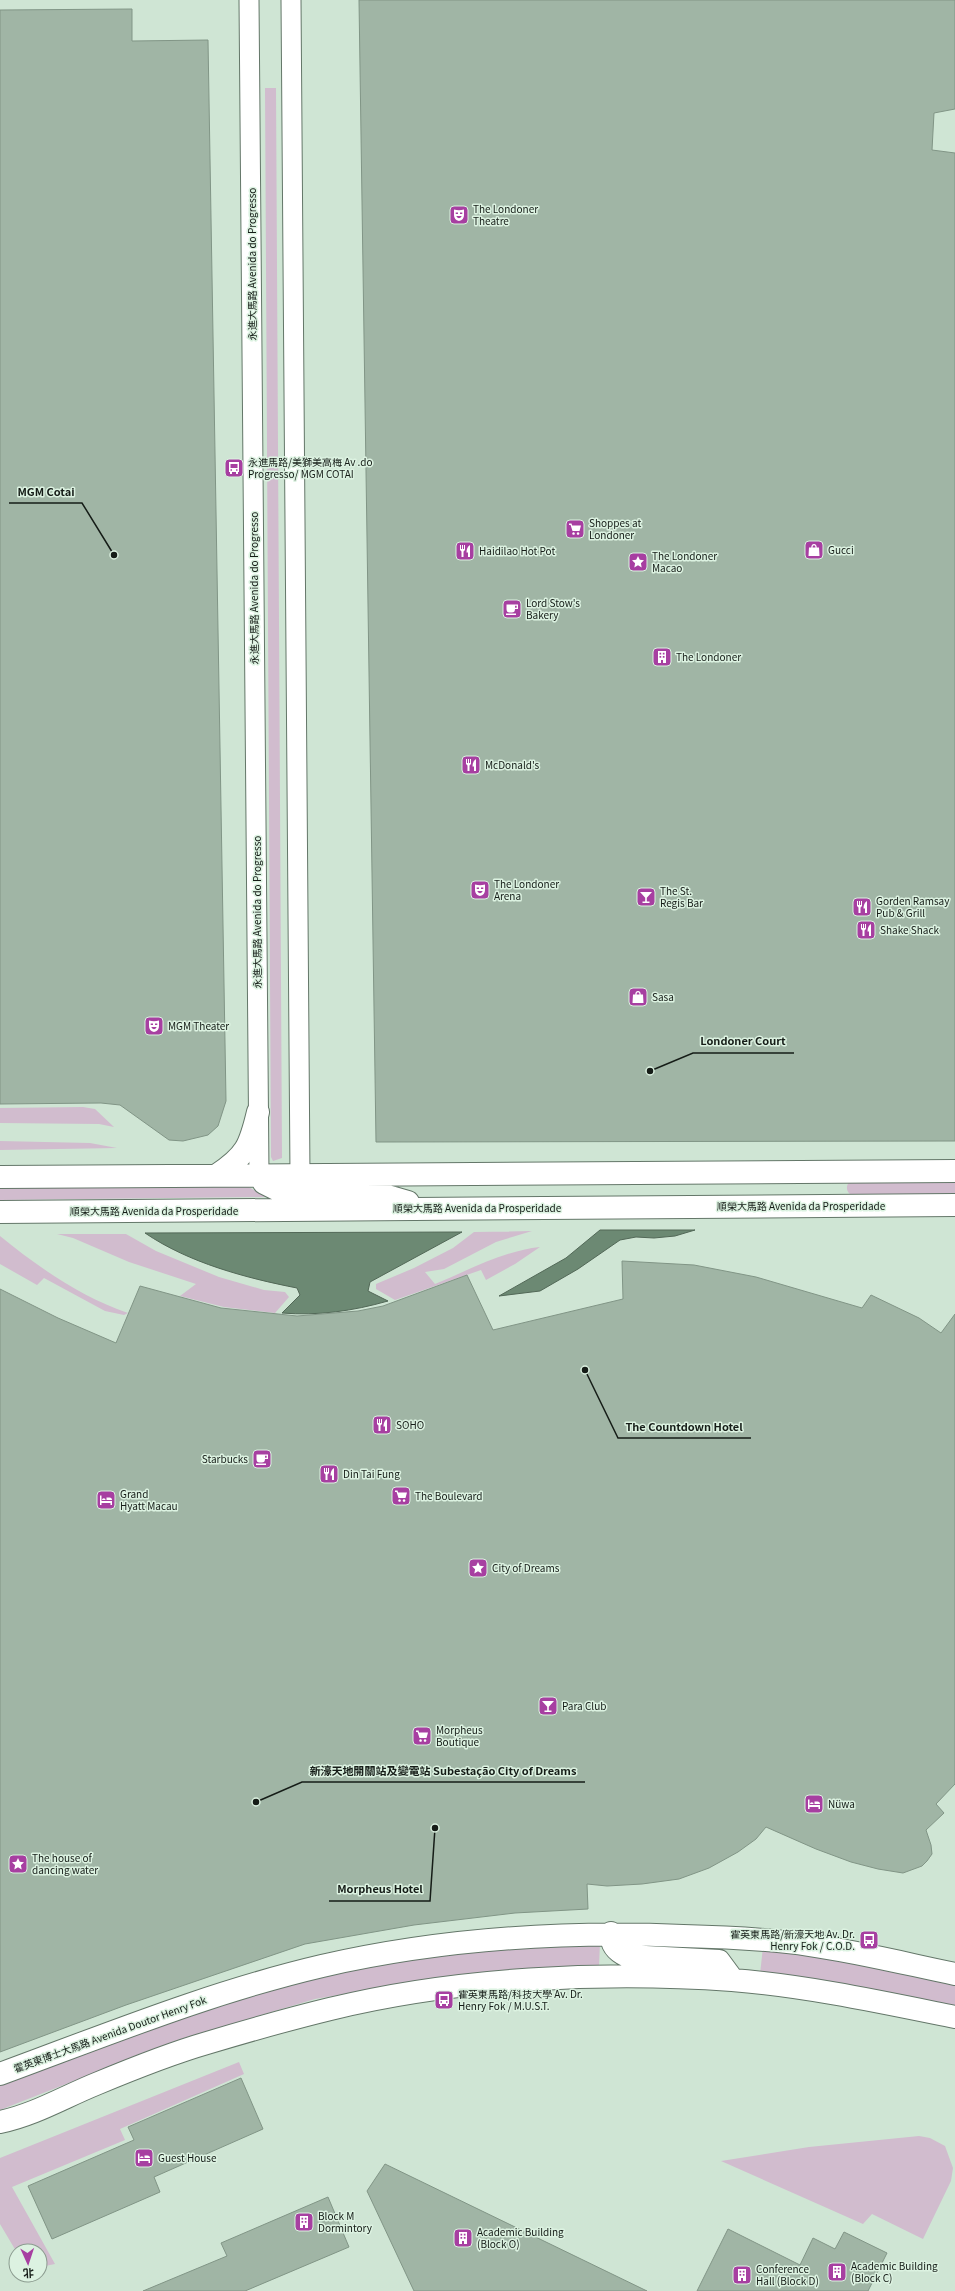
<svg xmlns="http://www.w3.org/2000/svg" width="955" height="2291" font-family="Georgia,'Noto Sans SC',serif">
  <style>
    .green { fill: #d1bcce }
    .water { fill: #6c8973; stroke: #526857 }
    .building { fill: #a0b5a5; stroke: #819586 }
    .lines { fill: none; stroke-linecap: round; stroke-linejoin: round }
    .street-casing { stroke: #647769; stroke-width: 21 }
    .secondary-casing { stroke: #647769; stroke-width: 24 }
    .street { stroke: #fff; stroke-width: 19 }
    .secondary { stroke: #fff; stroke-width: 22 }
    .labels { text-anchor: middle; stroke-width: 3; stroke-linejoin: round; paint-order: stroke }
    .poi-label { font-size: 10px; fill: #151c17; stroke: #dcf2e1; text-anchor: start }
    .street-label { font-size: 10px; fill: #151c17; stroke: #dcf2e1 }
    .leader { fill: none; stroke: #151c17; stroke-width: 1.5 }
    .callout-dot { fill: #151c17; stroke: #dcf2e1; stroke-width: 1.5 }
    .callout-label { font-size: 11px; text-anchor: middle; font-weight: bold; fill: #151c17; stroke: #dcf2e1; stroke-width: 3; stroke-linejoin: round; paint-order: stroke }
  </style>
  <rect width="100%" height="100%" fill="#cfe5d4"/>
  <path class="green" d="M265 88H276L282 1158 273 1161 271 1157Z
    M83 1107 95 1109 114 1127 99 1124 0 1123V1108Z
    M0 1141 90 1143 117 1148 0 1150Z
    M955 1179V1196H853C847 1193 845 1188 849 1182Z
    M247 1186 266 1197 0 1200V1187Z
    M532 1231 496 1242 444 1269 425 1272 435 1284C469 1270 503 1251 540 1247L515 1264 486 1280 481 1270 395 1300 376 1289V1284L414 1268 453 1248 474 1232Z
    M57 1234H126L156 1251 219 1277 264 1290 285 1292 289 1297 275 1313 224 1307 180 1296 196 1284 129 1262 73 1238Z
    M0 1236C38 1267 81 1297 128 1313L124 1315 105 1311 44 1278 37 1285 0 1264Z
    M600 1942 599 1967 505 1970 413 1982 315 1999 178 2040 0 2110V2086L133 2032 309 1978 408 1959 502 1947Z
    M763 1947 845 1961 955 1985V2012L760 1974Z
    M239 2062 244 2074 120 2129 125 2140 12 2187 55 2264 40 2267V2251H16L0 2224V2158Z
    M919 2136 930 2138 945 2146 953 2168 951 2181 923 2239 872 2214 863 2224 721 2161 809 2147Z"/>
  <path class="water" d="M600 1230H695L675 1236 654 1238 636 1237 620 1240 578 1269 540 1291 499 1296 566 1258Z
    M462 1232 370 1282 368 1291 388 1301C353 1311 318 1316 282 1313L300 1295 297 1288C246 1278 189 1263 145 1233Z"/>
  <path class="building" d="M359 0H955V109L934 113 932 150 955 153V1141L376 1142Z
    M132 9V41L208 40 226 1101 218 1126 208 1135 183 1141 169 1140 120 1105 101 1103 0 1104V10Z
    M622 1261 694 1265 756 1277 862 1308 871 1295 919 1318 941 1333 955 1314V1784L936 1804 944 1813 926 1830 931 1845 932 1854 927 1861 922 1866 903 1873 878 1869 851 1862 816 1849 766 1827 756 1839 738 1852 709 1868 679 1879 642 1884 607 1886 587 1884 588 1909 515 1913 414 1925 305 1944 126 2005 0 2052V1289L58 1318 116 1343 140 1286 221 1308 297 1316 358 1311 383 1306 467 1275 493 1330 623 1299Z
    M241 2078 263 2129 154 2177 160 2192 52 2239 28 2186 134 2140 128 2127Z
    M385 2164 647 2291H414L367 2191Z
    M328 2197 349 2247 245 2291H143L227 2256 221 2243Z
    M728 2229 800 2265 813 2238 835 2249 844 2232 887 2253 868 2291H697Z"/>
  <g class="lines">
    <g class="street-casing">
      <path id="street" d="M249 0 259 1175
        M291 0 300 1175"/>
    </g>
    <g class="secondary-casing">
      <path id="secondary" d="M217 1175C246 1156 250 1146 258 1112
        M259 1175 264 1183 282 1192 370 1191 408 1202
        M0 1177 955 1171
        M0 1212 955 1205
        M611 1933C611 1945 616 1951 627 1956L719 1961 733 1980
        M0 2074C106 2035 211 1992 322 1966 440 1939 562 1931 683 1936 726 1937 768 1939 810 1945 859 1952 907 1964 955 1974
        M0 2122C34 2115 64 2097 96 2084 132 2069 169 2054 207 2043 247 2031 289 2019 330 2009 456 1978 603 1971 732 1980 807 1986 881 2002 955 2017"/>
    </g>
    <use href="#street" class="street"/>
    <use href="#secondary" class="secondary"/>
  </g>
  <defs>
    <g id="theatre-square" transform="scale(1)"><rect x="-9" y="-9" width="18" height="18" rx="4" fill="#a73fa1" stroke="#dcf2e1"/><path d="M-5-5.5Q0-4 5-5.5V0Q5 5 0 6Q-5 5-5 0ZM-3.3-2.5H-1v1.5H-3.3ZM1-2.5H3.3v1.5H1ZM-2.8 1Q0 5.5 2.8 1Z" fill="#fff"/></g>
    <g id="bus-square" transform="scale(1)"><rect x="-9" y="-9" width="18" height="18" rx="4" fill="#a73fa1" stroke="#dcf2e1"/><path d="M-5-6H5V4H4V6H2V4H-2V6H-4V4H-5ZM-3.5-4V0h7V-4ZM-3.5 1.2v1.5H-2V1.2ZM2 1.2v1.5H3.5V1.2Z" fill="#fff"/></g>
    <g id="supermarket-square" transform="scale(1)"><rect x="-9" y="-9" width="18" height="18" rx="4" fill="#a73fa1" stroke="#dcf2e1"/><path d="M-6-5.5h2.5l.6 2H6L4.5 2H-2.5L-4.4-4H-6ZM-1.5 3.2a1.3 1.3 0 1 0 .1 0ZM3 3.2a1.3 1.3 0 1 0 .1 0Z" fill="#fff"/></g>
    <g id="shop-square" transform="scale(1)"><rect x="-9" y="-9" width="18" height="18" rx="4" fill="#a73fa1" stroke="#dcf2e1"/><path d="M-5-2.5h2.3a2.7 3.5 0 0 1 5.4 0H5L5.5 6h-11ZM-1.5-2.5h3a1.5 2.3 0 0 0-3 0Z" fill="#fff"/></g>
    <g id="restaurant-square" transform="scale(1)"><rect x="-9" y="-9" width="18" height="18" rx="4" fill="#a73fa1" stroke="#dcf2e1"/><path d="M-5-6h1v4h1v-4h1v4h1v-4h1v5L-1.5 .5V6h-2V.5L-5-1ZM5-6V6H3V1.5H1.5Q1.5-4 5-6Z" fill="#fff"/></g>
    <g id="sight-square" transform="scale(1)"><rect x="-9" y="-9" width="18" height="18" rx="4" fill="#a73fa1" stroke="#dcf2e1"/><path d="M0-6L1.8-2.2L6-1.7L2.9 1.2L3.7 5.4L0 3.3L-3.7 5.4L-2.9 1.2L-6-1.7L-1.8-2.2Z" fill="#fff"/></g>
    <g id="cafe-square" transform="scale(1)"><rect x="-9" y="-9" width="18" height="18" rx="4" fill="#a73fa1" stroke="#dcf2e1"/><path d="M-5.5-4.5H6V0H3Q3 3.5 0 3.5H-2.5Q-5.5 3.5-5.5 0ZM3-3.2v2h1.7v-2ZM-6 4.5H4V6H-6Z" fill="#fff"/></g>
    <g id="building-square" transform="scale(1)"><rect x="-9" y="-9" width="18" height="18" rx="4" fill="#a73fa1" stroke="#dcf2e1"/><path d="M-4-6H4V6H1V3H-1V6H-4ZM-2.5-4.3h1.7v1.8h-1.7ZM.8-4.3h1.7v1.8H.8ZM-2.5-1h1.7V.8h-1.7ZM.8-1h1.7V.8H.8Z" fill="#fff"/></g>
    <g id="bar-square" transform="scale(1)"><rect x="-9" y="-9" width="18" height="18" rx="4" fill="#a73fa1" stroke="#dcf2e1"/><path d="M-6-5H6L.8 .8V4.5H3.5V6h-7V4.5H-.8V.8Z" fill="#fff"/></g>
    <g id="hotel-square" transform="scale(1)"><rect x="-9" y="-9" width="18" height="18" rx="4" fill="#a73fa1" stroke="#dcf2e1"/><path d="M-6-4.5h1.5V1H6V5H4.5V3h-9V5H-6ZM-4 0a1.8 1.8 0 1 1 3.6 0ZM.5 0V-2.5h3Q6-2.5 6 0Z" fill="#fff"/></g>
  </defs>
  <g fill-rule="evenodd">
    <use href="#theatre-square" x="459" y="215"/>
    <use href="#bus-square" x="234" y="468"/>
    <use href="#supermarket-square" x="575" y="529"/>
    <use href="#shop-square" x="814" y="550"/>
    <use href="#restaurant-square" x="465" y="551"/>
    <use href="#sight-square" x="638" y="562"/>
    <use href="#cafe-square" x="512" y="609"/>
    <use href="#building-square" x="662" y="657"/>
    <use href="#restaurant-square" x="471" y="765"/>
    <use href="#theatre-square" x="480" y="890"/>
    <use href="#bar-square" x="646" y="897"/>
    <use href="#restaurant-square" x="862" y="907"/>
    <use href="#restaurant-square" x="866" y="930"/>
    <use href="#shop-square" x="638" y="997"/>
    <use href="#theatre-square" x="154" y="1026"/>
    <use href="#restaurant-square" x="382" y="1425"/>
    <use href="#cafe-square" x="262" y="1459"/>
    <use href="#restaurant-square" x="329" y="1474"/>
    <use href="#supermarket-square" x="401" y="1496"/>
    <use href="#hotel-square" x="106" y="1500"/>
    <use href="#sight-square" x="478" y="1568"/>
    <use href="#bar-square" x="548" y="1706"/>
    <use href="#supermarket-square" x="422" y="1736"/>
    <use href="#hotel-square" x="814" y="1804"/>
    <use href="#sight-square" x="18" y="1864"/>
    <use href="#bus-square" x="869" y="1940"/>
    <use href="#bus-square" x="444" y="2000"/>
    <use href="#hotel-square" x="144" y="2158"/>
    <use href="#building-square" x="304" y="2222"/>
    <use href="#building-square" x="463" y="2238"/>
    <use href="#building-square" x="837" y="2272"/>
    <use href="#building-square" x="742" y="2275"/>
  </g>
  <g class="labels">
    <g class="poi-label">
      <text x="473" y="213">The Londoner<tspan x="473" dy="12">Theatre</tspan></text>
      <text x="248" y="466">永進馬路/美獅美高梅 Av .do<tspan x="248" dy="12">Progresso/ MGM COTAI</tspan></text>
      <text x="589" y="527">Shoppes at<tspan x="589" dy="12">Londoner</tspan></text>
      <text x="828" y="554">Gucci</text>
      <text x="479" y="555">Haidilao Hot Pot</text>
      <text x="652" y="560">The Londoner<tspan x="652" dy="12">Macao</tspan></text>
      <text x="526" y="607">Lord Stow's<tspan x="526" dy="12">Bakery</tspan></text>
      <text x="676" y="661">The Londoner</text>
      <text x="485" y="769">McDonald's</text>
      <text x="494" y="888">The Londoner<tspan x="494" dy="12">Arena</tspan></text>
      <text x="660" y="895">The St.<tspan x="660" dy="12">Regis Bar</tspan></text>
      <text x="876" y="905">Gorden Ramsay<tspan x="876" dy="12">Pub &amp; Grill</tspan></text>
      <text x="880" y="934">Shake Shack</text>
      <text x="652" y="1001">Sasa</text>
      <text x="168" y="1030">MGM Theater</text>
      <text x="396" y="1429">SOHO</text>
      <text x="248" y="1463" text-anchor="end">Starbucks</text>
      <text x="343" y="1478">Din Tai Fung</text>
      <text x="120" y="1498">Grand<tspan x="120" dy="12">Hyatt Macau</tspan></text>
      <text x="415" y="1500">The Boulevard</text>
      <text x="492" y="1572">City of Dreams</text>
      <text x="562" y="1710">Para Club</text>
      <text x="436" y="1734">Morpheus<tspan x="436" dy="12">Boutique</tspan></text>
      <text x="828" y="1808">Nüwa</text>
      <text x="32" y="1862">The house of<tspan x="32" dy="12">dancing water</tspan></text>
      <text x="855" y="1938" text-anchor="end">霍英東馬路/新濠天地 Av. Dr.<tspan x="855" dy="12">Henry Fok / C.O.D.</tspan></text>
      <text x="458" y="1998">霍英東馬路/科技大學 Av. Dr.<tspan x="458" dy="12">Henry Fok / M.U.S.T.</tspan></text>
      <text x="158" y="2162">Guest House</text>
      <text x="318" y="2220">Block M<tspan x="318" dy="12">Dormintory</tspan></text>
      <text x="477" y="2236">Academic Building<tspan x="477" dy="12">(Block O)</tspan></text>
      <text x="851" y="2270">Academic Building<tspan x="851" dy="12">(Block C)</tspan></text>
      <text x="756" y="2273">Conference<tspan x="756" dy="12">Hall (Block D)</tspan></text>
    </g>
    <g class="street-label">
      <text transform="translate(252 264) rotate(-90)" y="4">永進大馬路 Avenida do Progresso</text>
      <text transform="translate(254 588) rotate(-90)" y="4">永進大馬路 Avenida do Progresso</text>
      <text transform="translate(257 912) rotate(-90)" y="4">永進大馬路 Avenida do Progresso</text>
      <text x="801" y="1210">順榮大馬路 Avenida da Prosperidade</text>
      <text x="477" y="1212">順榮大馬路 Avenida da Prosperidade</text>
      <text x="154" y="1215">順榮大馬路 Avenida da Prosperidade</text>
      <text transform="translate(110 2034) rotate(-20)" y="4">霍英東博士大馬路 Avenida Doutor Henry Fok</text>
    </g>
  </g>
  <path class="leader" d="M114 555L82 503H9M650 1071L693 1053H794M585 1370L618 1438H751M256 1802L302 1782H585M435 1828L430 1901H329"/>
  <g class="callout-dot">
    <circle cx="114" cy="555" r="4"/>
    <circle cx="650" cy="1071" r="4"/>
    <circle cx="585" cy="1370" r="4"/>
    <circle cx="256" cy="1802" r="4"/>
    <circle cx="435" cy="1828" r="4"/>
  </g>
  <g class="callout-label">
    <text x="46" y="496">MGM Cotai</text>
    <text x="743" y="1045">Londoner Court</text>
    <text x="684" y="1431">The Countdown Hotel</text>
    <text x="443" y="1775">新濠天地開關站及變電站 Subestação City of Dreams</text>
    <text x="380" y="1893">Morpheus Hotel</text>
  </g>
  <g transform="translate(28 2263) rotate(177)"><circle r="19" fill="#dcf2e1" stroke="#8c9c90"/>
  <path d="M0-3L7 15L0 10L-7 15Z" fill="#a73fa1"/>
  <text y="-6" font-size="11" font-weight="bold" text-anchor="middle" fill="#151c17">北</text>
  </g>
</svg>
